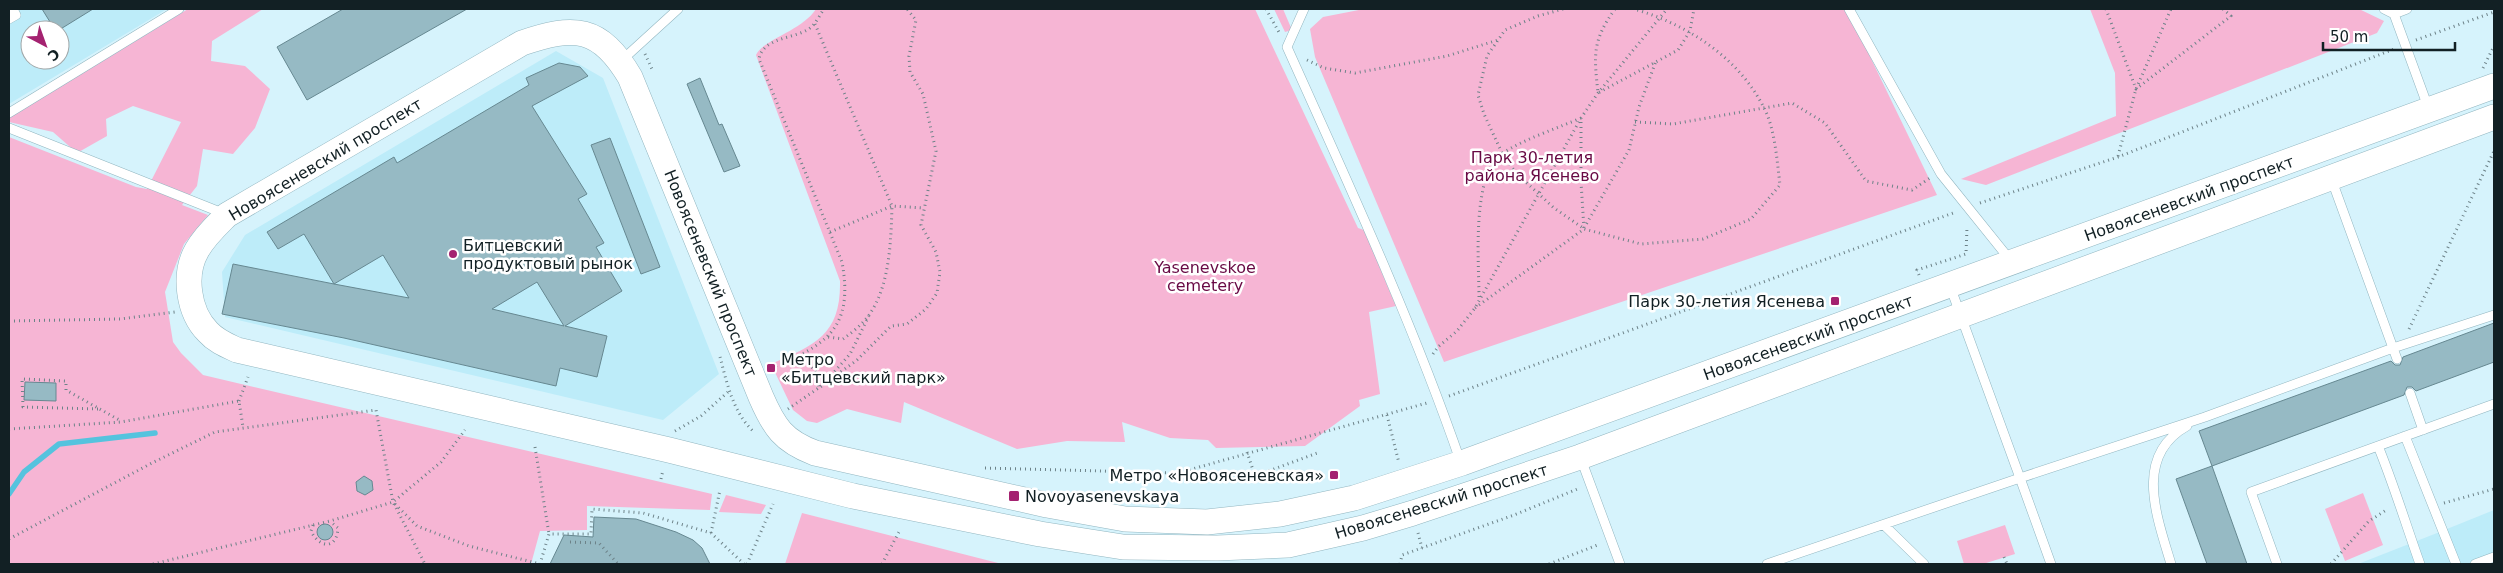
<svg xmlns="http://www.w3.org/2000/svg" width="2503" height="573" font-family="'DejaVu Sans',sans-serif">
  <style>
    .built { fill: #bdecf9; fill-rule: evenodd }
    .green { fill: #f6b5d4 }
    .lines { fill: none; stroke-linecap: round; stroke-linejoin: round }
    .stream { stroke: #55c3de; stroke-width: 5.5 }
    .building { fill: #96bac4; stroke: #668891; fill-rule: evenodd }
    .lane-casing { stroke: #92b6c0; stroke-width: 10 }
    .secondary-casing { stroke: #92b6c0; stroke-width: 26 }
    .path { stroke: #6d8288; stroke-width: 3; stroke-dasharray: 1 4; stroke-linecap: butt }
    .lane { stroke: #fff; stroke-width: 9 }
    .secondary { stroke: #fff; stroke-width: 25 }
    .poi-dot { fill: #a42270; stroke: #fff; stroke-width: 2 }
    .labels { text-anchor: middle; stroke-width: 5; stroke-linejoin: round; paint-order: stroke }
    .park-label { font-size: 16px; fill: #680944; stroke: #fff }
    .street-label { font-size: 16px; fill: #122024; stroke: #fff }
    .poi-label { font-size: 16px; fill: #122024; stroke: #fff; text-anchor: start }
  </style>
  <rect width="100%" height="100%" fill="#d6f3fc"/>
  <path class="built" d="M9 9H167L9 104ZM30 30H60V60H30Z
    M556 51 603 78 719 374 663 420 225 317 222 272 245 235Z
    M2494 510V564H2358L2437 533Z"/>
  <path class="green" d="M188 9H263L212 41 211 61 245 66 270 89 255 128 233 154 203 149 197 186 182 205 208 215 184 244 165 292 173 342 181 353 203 375 712 494 710 510 587 506V530L540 531 531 564H9V137L136 187 147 189 181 122 133 106 106 119 107 136 77 153 53 132 9 122V118Z
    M816 9H1255L1358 228 1364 230 1396 306 1369 312 1380 394 1359 400 1360 406 1305 446 1216 448 1208 440 1170 438 1122 422 1125 442 1067 441 1017 449 904 402 901 423 847 409 817 423 807 421 793 410 771 364C816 345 841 334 840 281L756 55C762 40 802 31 816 9Z
    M1274 9H1283L1292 30 1285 32Z
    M1364 9H1847L1937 195 1444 362 1315 57 1310 29 1323 17Z
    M2090 9H2359L2384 21 2377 33 1986 185 1961 179 2116 116 2115 73Z
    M2363 493 2383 545 2345 561 2325 509Z
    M726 495 766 505 761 514 719 512Z
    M802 513 1002 564H785Z
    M2005 525 2015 554 1983 564H1964L1957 541Z"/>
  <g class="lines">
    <path class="stream" d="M9 494 24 472 59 444 155 433"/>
  </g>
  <path class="building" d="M42 9H93L59 30H55Z
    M343 9H467L307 100 277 47Z
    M559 63 580 67 588 76 532 106 587 194 578 199 604 243 596 247 622 291 565 326 607 336 597 377 560 368 556 386 344 338 222 314 233 264 334 284 304 234 278 249 267 232 394 157 397 163 529 85 526 78ZM383 255 409 298 334 284ZM537 282 564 326 492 309Z
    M700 78 719 125 722 124 740 166 724 172 687 84Z
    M610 138 660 267 641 274 591 145Z
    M2494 323V362L2416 391 2412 387H2407L2404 395 2212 466 2199 431 2391 361 2395 365H2400L2403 357Z
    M25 382 56 383V401L24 400Z
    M2212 466 2247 564H2207L2176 479Z
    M364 476 372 481 373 490 365 495 357 491 356 482Z
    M594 517 636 519 676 532 693 540 702 548 710 564H550L564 535 593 537Z
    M317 532a8 8 0 1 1 16 0a8 8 0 1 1-16 0Z"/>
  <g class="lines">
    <g class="lane-casing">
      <path id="lane" d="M1304 9 1287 47C1349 185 1412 321 1461 463
        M1849 9 1941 174 2011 261
        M2384 9 2394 14 2407 9
        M2394 14 2428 107
        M9 19 16 15 13 9
        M621 61 678 9
        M9 113 179 9
        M9 128 225 214
        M2331 178 2397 359
        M2410 393 2423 430
        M2405 436 2456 564
        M2378 446C2394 485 2406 525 2420 564
        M1581 459 1620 564
        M1885 526 1924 564
        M1767 564 2020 478 1950 286
        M2051 564 2020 478 2205 417 2393 348 2494 315
        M2171 564C2157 517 2133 456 2187 426
        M2277 564 2251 492 2494 404
        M2475 564 2494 557"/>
    </g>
    <g class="secondary-casing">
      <path id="secondary" d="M2494 86 1462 463 1354 498 1280 514 1207 522 1125 519 1047 505 815 453C783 441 774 427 761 397L630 77C600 26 574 25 522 43L227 215C216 226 205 236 197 250 183 274 188 312 208 332 216 341 226 345 237 350L669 450 853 496 1040 534 1123 547 1217 548 1288 545 1363 528 1413 513 1580 457 2494 117"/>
    </g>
    <path class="path" d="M1266 9 1280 34
      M1563 9 1538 16 1505 30 1487 56 1478 95 1484 114 1502 153 1516 173 1554 208 1583 228
      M1615 9C1592 41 1594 55 1598 93L1678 50 1690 31 1694 9
      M2106 9 2136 89 2231 16 2223 9
      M815 24 892 206C891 239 890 283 871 312 864 323 853 332 843 339L828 337
      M2416 40 2494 12
      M645 54 652 69
      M1307 60 1324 68 1355 73 1447 56 1498 40
      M2483 68 2494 46
      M1635 122 1673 124 1792 103 1825 123 1866 181 1912 190 1930 178
      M2118 156 2136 89 2171 9
      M1980 203 2118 157 2394 49
      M1584 228 1629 150 1639 107 1656 61
      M830 232 892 206 924 208
      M1919 275 1917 270 1966 254 1967 227
      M1479 297C1479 262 1471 173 1503 153 1524 139 1558 128 1581 118V182L1584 229
      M1475 308 1584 229 1641 244 1703 239 1751 219 1780 185C1777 161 1775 127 1763 106 1737 56 1686 24 1634 9
      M9 321 120 319 175 312
      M2409 329 2494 151
      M1433 354 1438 347 1457 331 1475 308 1581 118 1598 93 1667 9
      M802 356 817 373 819 388 857 360 891 326 907 324 926 309 937 293 940 272 936 252 921 225 936 151 923 94 910 72 909 56 916 20 907 9
      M720 357C727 383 733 413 754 432
      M771 368C827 345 854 328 842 262L759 59C763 38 791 39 807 30 815 26 819 16 824 9
      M828 379 850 354 869 316
      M1449 396 1956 212
      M239 401 248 377
      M98 409 23 407 22 379 66 381V390L121 421
      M788 409 820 387
      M1387 415 1399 463
      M9 429 121 422 239 401 243 427
      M675 431 701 416 729 391
      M535 447 549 534
      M1247 452 1255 476 1320 452
      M985 468 1178 473 1427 403
      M661 479 663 470
      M2444 503 2494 489
      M395 504 417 526 469 546 540 564 549 534H591L592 509 643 513 711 533 744 564
      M313 525 311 531C319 548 337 550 338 528L331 522
      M711 533 720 490
      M1418 533 1422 548
      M9 539 152 463 215 432 376 410 393 502 425 564
      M570 542 599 543 618 564
      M2004 557 2007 564
      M153 564 330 521 393 502 441 462 465 430
      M747 564 773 504
      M882 564 900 530
      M1400 564 1402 555 1514 515 1580 488
      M1549 564 1600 544
      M2331 564 2369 521 2388 509"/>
    <use href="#lane" class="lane"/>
    <use href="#secondary" class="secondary"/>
  </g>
  <g class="poi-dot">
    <circle cx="453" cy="254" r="5"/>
    <rect x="1830" y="296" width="10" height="10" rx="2.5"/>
    <rect x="766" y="363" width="10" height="10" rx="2.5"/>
    <rect x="1329" y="470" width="10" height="10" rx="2.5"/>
    <rect x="1008" y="490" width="12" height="12" rx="2.5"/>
  </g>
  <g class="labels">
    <g class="park-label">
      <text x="1532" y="163">Парк 30-летия<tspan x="1532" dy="18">района Ясенево</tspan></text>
      <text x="1205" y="273">Yasenevskoe<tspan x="1205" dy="18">cemetery</tspan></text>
    </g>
    <g class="street-label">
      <text transform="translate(325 159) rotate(-31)" y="6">Новоясеневский проспект</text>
      <text transform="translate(2189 198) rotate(-20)" y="6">Новоясеневский проспект</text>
      <text transform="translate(711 273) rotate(68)" y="6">Новоясеневский проспект</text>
      <text transform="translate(1808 337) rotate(-20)" y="6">Новоясеневский проспект</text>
      <text transform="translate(1441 501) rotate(-17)" y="6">Новоясеневский проспект</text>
    </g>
    <g class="poi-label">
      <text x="463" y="251">Битцевский<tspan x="463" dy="18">продуктовый рынок</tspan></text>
      <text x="1825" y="307" text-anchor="end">Парк 30-летия Ясенева</text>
      <text x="781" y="365">Метро<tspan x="781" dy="18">«Битцевский парк»</tspan></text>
      <text x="1324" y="481" text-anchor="end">Метро «Новоясеневская»</text>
      <text x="1025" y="502">Novoyasenevskaya</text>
    </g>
  </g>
  <rect width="2503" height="573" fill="none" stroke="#122024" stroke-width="20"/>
  <g transform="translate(45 45) rotate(139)"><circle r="24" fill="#ffffff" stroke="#a0a6a7"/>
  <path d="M0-4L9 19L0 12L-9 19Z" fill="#a42270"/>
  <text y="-8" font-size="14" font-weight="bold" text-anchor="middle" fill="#122024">С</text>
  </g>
  <path d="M2323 42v8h132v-8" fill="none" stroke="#122024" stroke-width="2.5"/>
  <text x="2330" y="42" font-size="15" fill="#122024" stroke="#ffffff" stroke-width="4" paint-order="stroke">50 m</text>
</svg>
